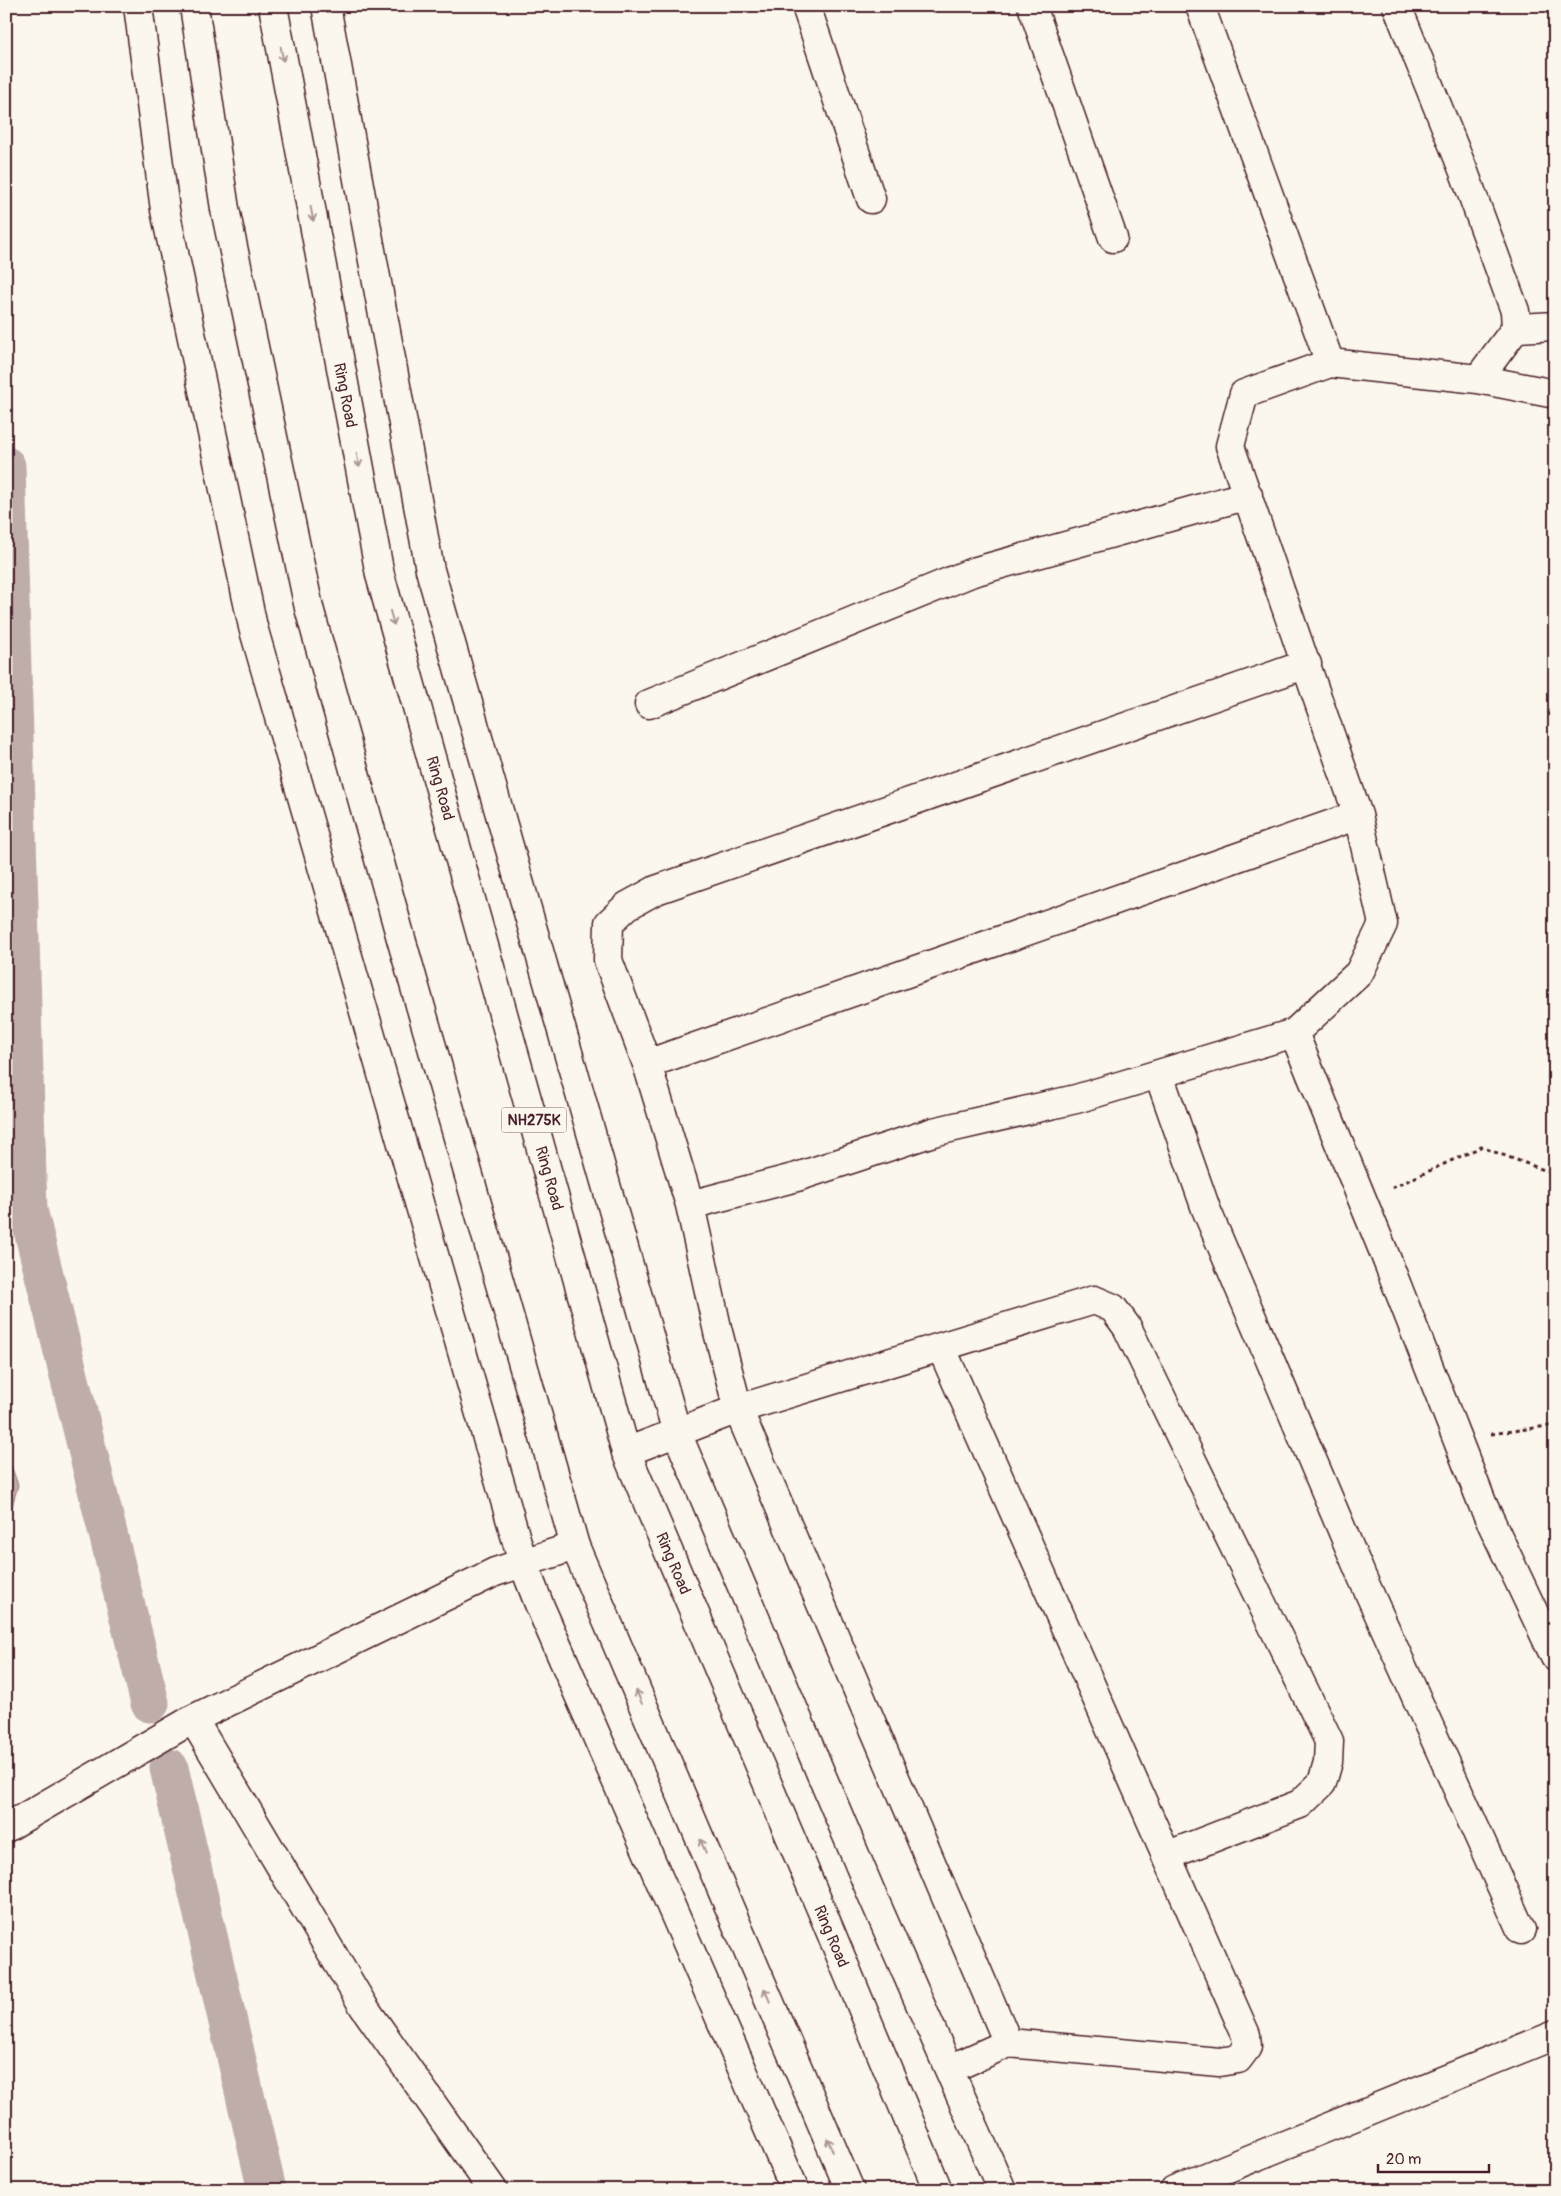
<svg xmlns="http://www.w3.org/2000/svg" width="1561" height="2196" font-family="Pangolin,sans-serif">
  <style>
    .water { fill: #bfadaa; stroke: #907477 }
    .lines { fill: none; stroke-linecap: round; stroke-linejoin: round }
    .canal { stroke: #bfadaa; stroke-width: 39 }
    .minor-casing { stroke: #4a1f2b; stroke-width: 31 }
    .highway-casing { stroke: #4a1f2b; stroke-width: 31 }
    .path { stroke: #4a1f2b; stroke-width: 3; stroke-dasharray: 4 4; stroke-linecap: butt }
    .minor { stroke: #fbf7ec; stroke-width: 28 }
    .highway { stroke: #fbf7ec; stroke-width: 28 }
    .oneway { stroke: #ab9695 }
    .labels { text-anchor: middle; stroke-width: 4; stroke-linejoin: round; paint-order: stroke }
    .shield { fill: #fbf7ec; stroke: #7f6065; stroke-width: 1 }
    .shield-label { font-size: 15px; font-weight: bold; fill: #4a1f2b }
    .street-label { font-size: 16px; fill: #4a1f2b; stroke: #fbf7ec }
  </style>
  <rect width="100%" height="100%" fill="#fbf7ec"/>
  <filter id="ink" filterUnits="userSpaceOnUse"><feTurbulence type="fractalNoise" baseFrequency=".02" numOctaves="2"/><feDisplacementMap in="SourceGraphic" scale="10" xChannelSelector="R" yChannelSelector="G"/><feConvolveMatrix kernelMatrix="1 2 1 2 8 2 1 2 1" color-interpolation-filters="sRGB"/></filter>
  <g filter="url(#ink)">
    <path class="water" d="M6 1451 18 1485 6 1528Z"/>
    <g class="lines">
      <path class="canal" d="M6 466 28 1210 150 1703
        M169 1768 267 2190"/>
      <g class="minor-casing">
        <path id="minor" d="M138 6 165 210 253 627 523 1563 539 1604 795 2190
          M326 6 430 570 677 1433 870 1890 1002 2190
          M806 6 871 199
          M1032 6 1113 238
          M1200 6 1330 363
          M1397 6 1464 172 1515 311 1516 328 1478 379
          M1516 328 1555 326
          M649 704 973 572 1248 495
          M1294 1033 1385 1255 1483 1505 1555 1657
          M647 1064 1358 815
          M1159 1075 1206 1209 1362 1577 1521 1930
          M690 1205 647 1064 608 960 609 923 627 906 656 890 1307 664
          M941 1347 1246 2035 1247 2047 1238 2059 1219 2062 1008 2043 950 2069
          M626 1452 738 1409 718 1332 690 1205 797 1177 933 1132 1076 1099 1294 1033 1359 973 1383 924 1358 815 1230 446 1244 394 1330 363 1478 379 1555 394
          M193 1719 364 2007 493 2190
          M6 1828 193 1719 495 1572 575 1546
          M1008 2043 738 1409 1094 1300 1113 1308 1127 1327 1329 1741 1328 1762 1322 1783 1300 1804 1166 1856
          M1174 2190 1555 2035"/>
      </g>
      <g class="highway-casing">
        <path id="highway" d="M194 6 225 209 309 608 402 942 575 1546 850 2190
          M273 6 380 575 626 1452 821 1909 938 2190"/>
      </g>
      <path class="path" d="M1392 1188 1481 1147 1555 1174
        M1491 1434 1555 1425"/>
      <use href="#minor" class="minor"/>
      <use href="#highway" class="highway"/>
    </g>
    <defs><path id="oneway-shaft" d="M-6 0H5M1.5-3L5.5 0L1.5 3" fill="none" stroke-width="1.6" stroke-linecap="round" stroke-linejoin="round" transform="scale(1.25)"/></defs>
    <g class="oneway">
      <use href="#oneway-shaft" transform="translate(282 54) rotate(80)"/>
      <use href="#oneway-shaft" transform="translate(312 214) rotate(79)"/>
      <use href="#oneway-shaft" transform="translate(358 460) rotate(79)"/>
      <use href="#oneway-shaft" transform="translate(392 618) rotate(74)"/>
      <use href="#oneway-shaft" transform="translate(639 1697) rotate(-113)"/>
      <use href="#oneway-shaft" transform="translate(703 1846) rotate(-113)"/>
      <use href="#oneway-shaft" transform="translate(767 1995) rotate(-113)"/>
      <use href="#oneway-shaft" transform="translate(830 2145) rotate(-113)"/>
    </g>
  </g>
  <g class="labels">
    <rect class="shield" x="501.5" y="1107.5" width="65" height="25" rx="4"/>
    <g class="shield-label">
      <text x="534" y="1125">NH275K</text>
    </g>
    <g class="street-label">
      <text transform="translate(346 395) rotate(79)" y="6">Ring Road</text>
      <text transform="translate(441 788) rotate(74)" y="6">Ring Road</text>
      <text transform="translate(550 1178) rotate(74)" y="6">Ring Road</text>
      <text transform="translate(674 1563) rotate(67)" y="6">Ring Road</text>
      <text transform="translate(832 1936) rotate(67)" y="6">Ring Road</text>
    </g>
  </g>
  <rect width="1561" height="2196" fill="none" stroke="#fbf7ec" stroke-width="25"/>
  <rect x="12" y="12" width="1536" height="2171" fill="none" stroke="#4a1f2b" stroke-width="2" filter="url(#ink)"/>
  <path d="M1378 2164v8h111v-8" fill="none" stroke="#4a1f2b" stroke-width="2.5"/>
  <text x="1386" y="2164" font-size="15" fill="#4a1f2b" stroke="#fbf7ec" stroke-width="4" paint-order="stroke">20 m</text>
</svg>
